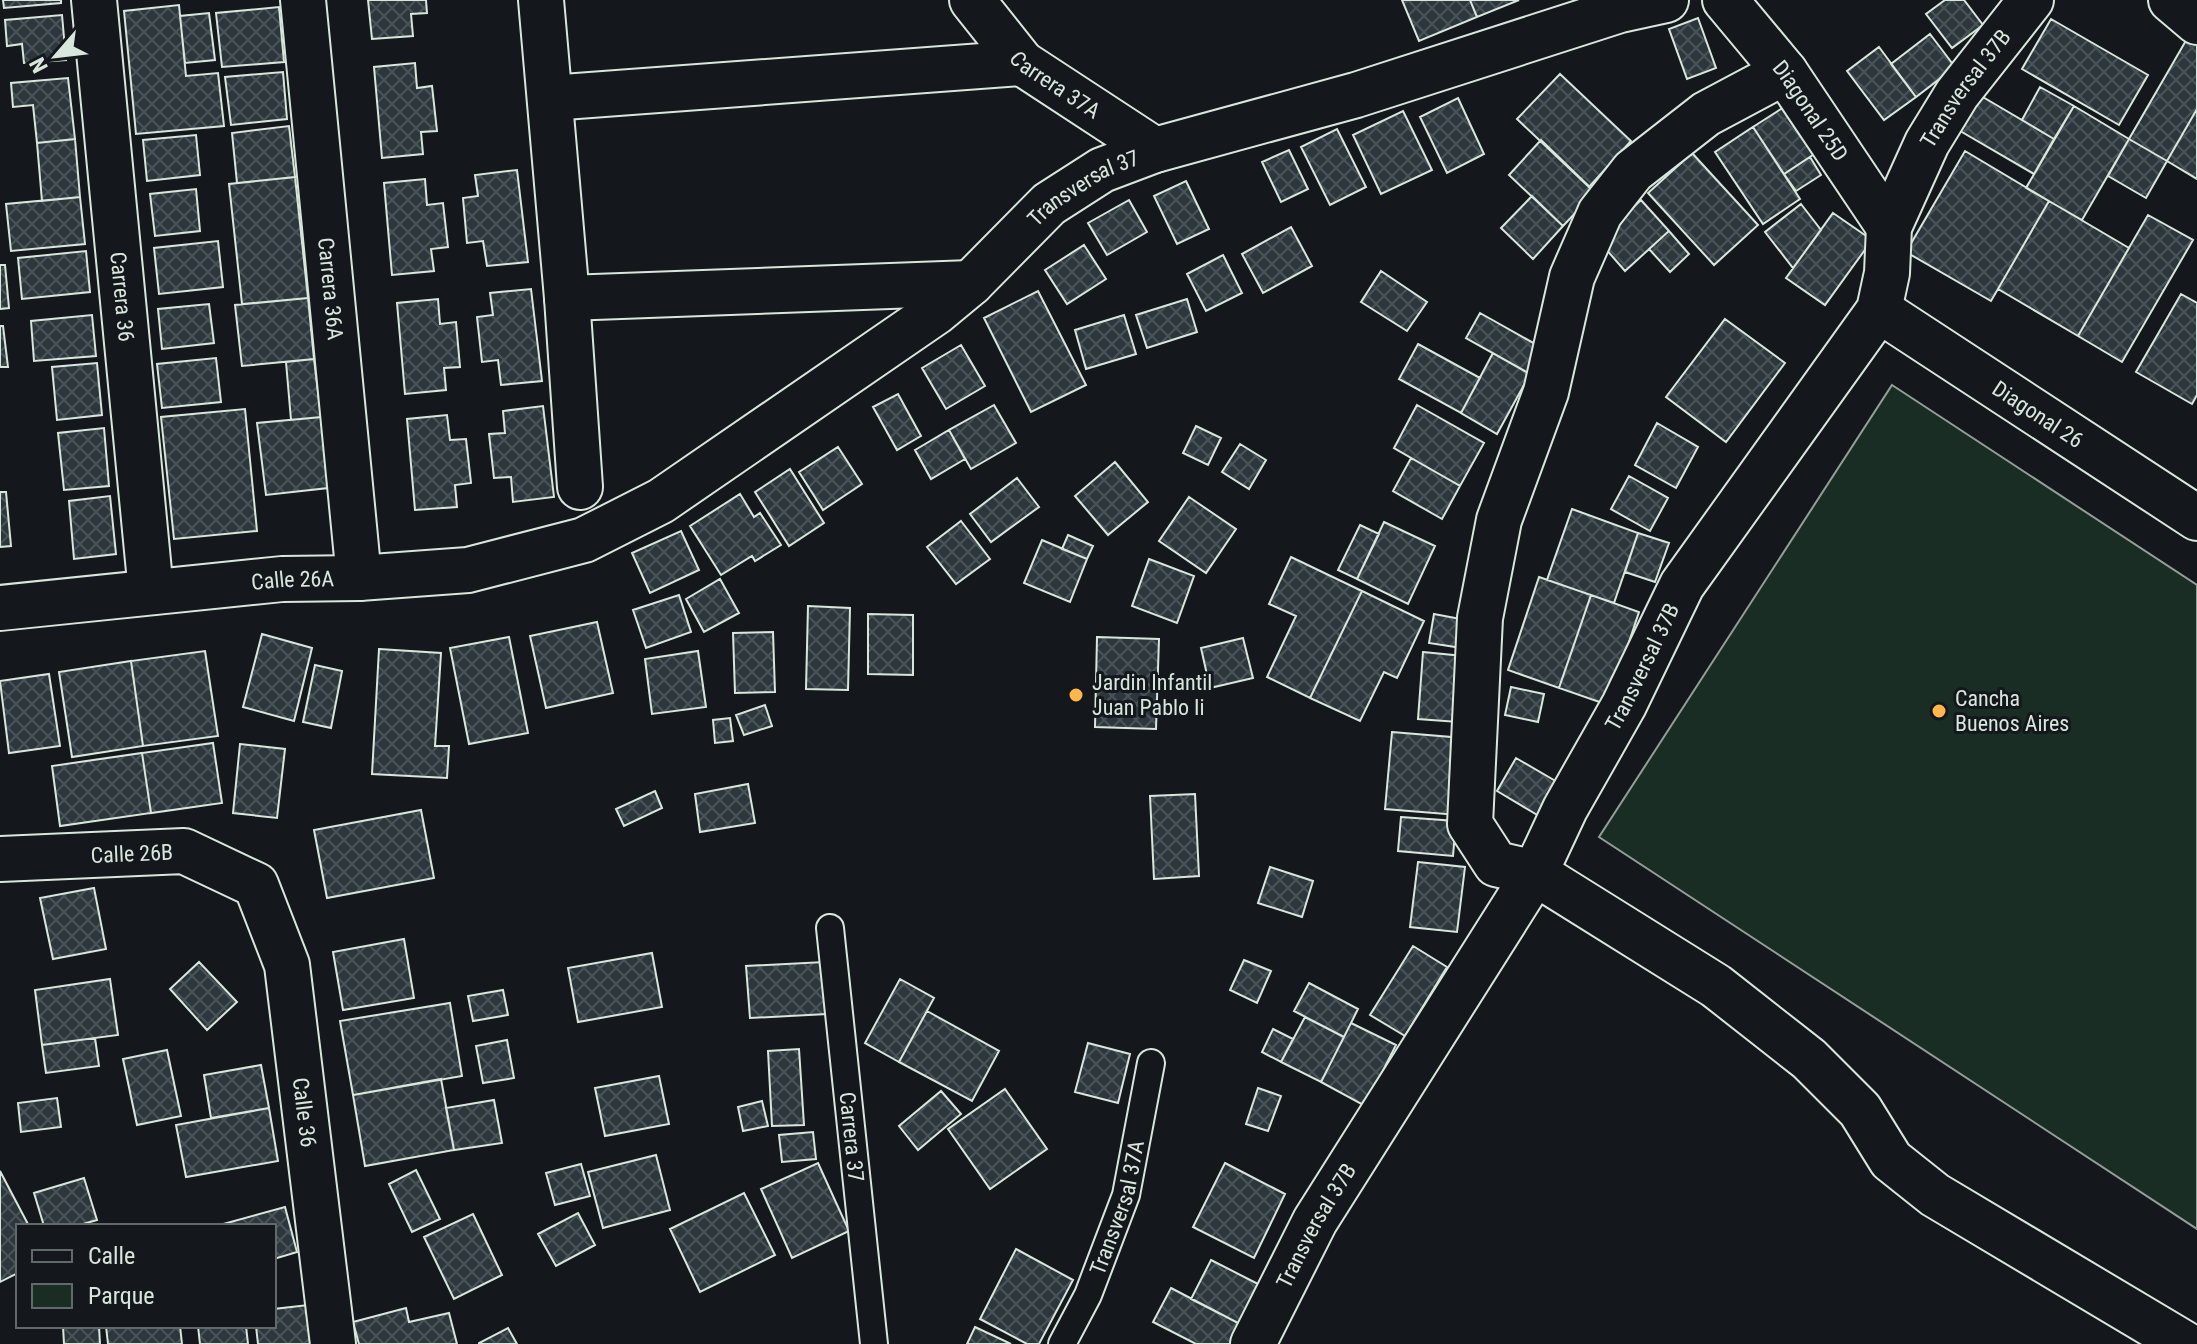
<svg xmlns="http://www.w3.org/2000/svg" width="2197" height="1344" font-family="'Roboto Condensed',sans-serif">
  <style>
    .park { fill: #1a2d24; stroke: #939e99; stroke-width: 2 }
    .building { fill: url(#building-cross-hatch); stroke: #d8e6dc; stroke-width: 2 }
    .lines { fill: none; stroke-linecap: round; stroke-linejoin: round }
    .lane-casing { stroke: #d8e6dc; stroke-width: 30 }
    .street-casing { stroke: #d8e6dc; stroke-width: 48 }
    .lane { stroke: #14181c; stroke-width: 26 }
    .street { stroke: #14181c; stroke-width: 44 }
    .poi-dot { fill: #ffb74d; stroke: #14181c; stroke-width: 3 }
    .labels { text-anchor: middle; stroke-width: 6; stroke-linejoin: round; paint-order: stroke }
    .street-label { font-size: 22px; fill: #d8e6dc; stroke: #14181c }
    .poi-label { font-size: 22px; fill: #d8e6dc; stroke: #14181c; text-anchor: start }
  </style>
  <defs>
    <pattern id="building-cross-hatch" width="8" height="8" patternUnits="userSpaceOnUse" patternTransform="scale(2)"><rect width="8" height="8" fill="#2c363c"/><path d="M0 0l8 8M0 8l8-8" fill="none" stroke="#4a5358"/></pattern>
  </defs>
  <rect width="100%" height="100%" fill="#14181c"/>
  <path class="park" d="M1892 385 2197 585V1229L1599 837Z"/>
  <path class="building" d="M3 0H61V3L4 8Z
    M368 0H426L427 13 411 14 413 36 372 39Z
    M1402 0H1470L1477 17 1419 41Z
    M1470 0H1519L1477 17Z
    M1945 0H1964L1983 25 1952 48 1926 14Z
    M179 5 186 76 218 73 224 126 136 134 124 11Z
    M279 7 284 62 222 67 216 13Z
    M209 13 215 60 185 63 180 16Z
    M62 15 66 60 24 63 22 44 7 46 5 20Z
    M1698 18 1716 68 1687 79 1669 29Z
    M2051 19 2148 75 2119 125 2022 69Z
    M1930 34 1955 67 1916 97 1891 64Z
    M2188 37 2197 42V109L2167 161 2129 139Z
    M1879 47 1916 97 1884 120 1847 71Z
    M415 63 417 88 432 86 437 131 421 132 423 154 382 158 374 67Z
    M283 72 287 119 231 125 225 77Z
    M1560 74 1631 141 1589 187 1517 119Z
    M68 78 75 139 37 143 33 105 13 107 11 83Z
    M2040 87 2074 106 2054 139 2022 120Z
    M1976 93 2054 139 2034 174 1955 128Z
    M1458 98 1484 154 1447 173 1420 117Z
    M1798 98 1828 145 1784 174 1753 127Z
    M2074 106 2129 139 2082 220 2026 188Z
    M2197 109V179L2167 161Z
    M1403 111 1432 170 1381 194 1353 135Z
    M289 126 295 177 237 183 232 133Z
    M1753 127 1800 199 1763 224 1715 152Z
    M1337 129 1366 187 1330 205 1301 147Z
    M196 135 200 175 147 181 143 140Z
    M75 139 80 197 42 201 37 143Z
    M2129 139 2167 161 2146 198 2108 176Z
    M1541 140 1595 192 1563 226 1509 175Z
    M1289 150 1308 189 1281 202 1262 162Z
    M1965 151 2049 201 1991 301 1906 252Z
    M1692 153 1758 225 1714 265 1648 193Z
    M1810 157 1821 175 1796 191 1784 174Z
    M517 170 528 262 487 266 483 241 467 243 463 198 478 196 475 175Z
    M295 177 308 298 242 304 229 184Z
    M425 179 427 205 443 203 448 247 431 249 434 271 392 275 384 183Z
    M1186 181 1209 229 1177 244 1154 196Z
    M196 189 200 231 155 236 150 194Z
    M1532 196 1563 226 1533 259 1501 228Z
    M80 197 85 244 11 251 6 204Z
    M1129 200 1147 232 1107 255 1088 223Z
    M1641 200 1669 231 1625 271 1598 240Z
    M2049 201 2129 248 2078 336 1998 289Z
    M1801 204 1821 230 1793 268 1765 232Z
    M1833 213 1872 240 1825 305 1786 278Z
    M2148 215 2193 240 2122 362 2078 336Z
    M1291 227 1312 266 1263 293 1242 254Z
    M1669 231 1689 254 1670 272 1649 249Z
    M218 241 223 287 159 294 154 248Z
    M1084 245 1106 279 1067 304 1045 270Z
    M86 251 90 292 22 299 18 258Z
    M1223 255 1242 293 1206 311 1187 274Z
    M0 265H5L9 308 0 309Z
    M1381 271 1427 302 1407 331 1361 302Z
    M531 289 542 381 501 385 498 360 482 362 477 317 493 315 490 293Z
    M1038 291 1086 385 1031 412 984 318Z
    M2181 294 2197 303V395L2192 404 2136 372Z
    M308 298 314 359 242 366 235 305Z
    M438 299 440 324 456 322 460 367 444 368 446 390 405 394 397 303Z
    M1187 299 1197 332 1147 348 1136 315Z
    M209 304 214 343 162 349 158 309Z
    M1480 313 1544 349 1530 374 1466 338Z
    M92 315 96 356 34 361 31 321Z
    M1124 315 1136 354 1086 369 1075 330Z
    M1725 319 1785 363 1726 442 1666 397Z
    M0 326H3L8 367H0Z
    M1418 344 1480 378 1461 413 1399 379Z
    M961 345 985 386 946 409 922 368Z
    M1493 353 1530 374 1497 434 1461 413Z
    M216 358 221 402 162 408 157 364Z
    M314 359 321 417 291 420 286 362Z
    M97 363 102 415 57 420 52 367Z
    M898 394 921 436 897 450 873 407Z
    M994 405 1016 443 971 469 949 430Z
    M1417 405 1484 443 1460 486 1394 448Z
    M543 406 554 497 513 502 511 477 494 478 489 434 505 433 503 411Z
    M245 409 257 531 174 539 161 417Z
    M447 415 450 440 466 439 471 483 455 485 457 507 415 510 407 419Z
    M321 417 328 488 266 495 257 423Z
    M1657 423 1698 447 1676 488 1635 465Z
    M1196 426 1221 438 1208 465 1183 453Z
    M104 428 109 486 64 490 58 433Z
    M949 430 965 459 931 479 915 450Z
    M1240 444 1266 460 1249 489 1222 472Z
    M838 447 862 484 823 510 799 472Z
    M1411 458 1460 486 1442 519 1393 491Z
    M1115 462 1148 502 1108 535 1075 496Z
    M790 469 824 523 789 546 755 492Z
    M1629 476 1668 498 1650 531 1611 509Z
    M1017 478 1039 507 991 542 970 514Z
    M0 492H6L11 546 0 547Z
    M740 494 754 517 760 513 781 545 755 561 752 556 721 575 690 526Z
    M110 496 116 554 74 559 69 501Z
    M1189 497 1236 529 1206 573 1159 541Z
    M1572 509 1638 533 1614 603 1547 580Z
    M961 521 990 559 956 584 927 547Z
    M1384 522 1435 546 1408 604 1357 579Z
    M1360 525 1379 534 1357 579 1338 570Z
    M681 531 699 570 650 593 632 553Z
    M1638 533 1669 543 1655 582 1625 572Z
    M1068 535 1093 546 1087 559 1062 549Z
    M1042 540 1087 559 1070 602 1024 583Z
    M1291 557 1362 591 1310 698 1267 677 1296 616 1269 604Z
    M1149 559 1194 576 1177 623 1132 606Z
    M1539 577 1591 595 1559 688 1508 670Z
    M720 579 739 613 704 632 686 599Z
    M1362 591 1424 621 1397 678 1384 672 1360 721 1310 698Z
    M679 595 691 632 646 648 633 610Z
    M1591 595 1639 612 1608 705 1559 688Z
    M808 606 850 608 848 690 806 689Z
    M868 614 913 615V675L868 674Z
    M1434 614 1466 620 1462 648 1429 643Z
    M597 622 613 693 546 708 530 636Z
    M773 632 775 692 735 693 733 633Z
    M262 634 312 648 294 721 243 707Z
    M509 637 528 733 469 744 450 648Z
    M1097 637 1159 639 1156 729 1095 727Z
    M1243 638 1253 678 1210 688 1201 648Z
    M379 649 441 653 435 746H449L447 778 372 774Z
    M205 651 218 736 143 746 131 661Z
    M698 651 706 707 652 714 645 659Z
    M1423 652 1463 656 1458 722 1418 719Z
    M131 661 143 746 72 757 59 672Z
    M315 665 342 671 331 728 303 722Z
    M49 674 60 746 9 753 0 681Z
    M1511 687 1544 694 1538 722 1505 715Z
    M765 705 772 726 744 735 736 715Z
    M730 718 733 741 715 743 713 720Z
    M1392 732 1463 738 1458 815 1385 809Z
    M213 743 222 803 151 813 142 753Z
    M240 744 285 749 277 818 233 813Z
    M142 753 151 813 60 826 52 766Z
    M1516 758 1559 783 1539 816 1497 791Z
    M748 784 755 823 700 832 695 794Z
    M655 791 662 808 624 826 616 809Z
    M1195 794 1199 876 1154 879 1150 796Z
    M421 810 434 878 327 898 314 830Z
    M1401 817 1456 821 1453 856 1398 851Z
    M1418 862 1465 867 1457 932 1410 927Z
    M1270 867 1313 881 1302 917 1258 903Z
    M94 888 106 949 53 959 40 898Z
    M404 939 414 998 343 1010 333 952Z
    M1413 946 1447 967 1405 1036 1370 1015Z
    M652 953 662 1007 578 1022 568 968Z
    M1244 960 1271 971 1257 1003 1230 990Z
    M199 962 237 1002 207 1030 170 989Z
    M824 962 827 1014 750 1018 746 966Z
    M110 979 118 1035 42 1045 35 990Z
    M900 979 934 998 899 1062 865 1043Z
    M1309 983 1358 1009 1344 1037 1294 1011Z
    M503 990 508 1015 473 1021 468 996Z
    M450 1003 462 1076 353 1095 340 1021Z
    M927 1011 999 1051 972 1101 899 1062Z
    M1305 1017 1344 1037 1321 1082 1281 1062Z
    M1351 1023 1396 1045 1365 1106 1321 1082Z
    M1273 1029 1293 1039 1281 1062 1262 1052Z
    M95 1038 99 1066 46 1073 42 1045Z
    M507 1040 514 1078 483 1083 476 1046Z
    M1088 1043 1130 1054 1118 1103 1075 1092Z
    M799 1049 804 1125 772 1126 768 1051Z
    M167 1050 181 1116 137 1125 123 1059Z
    M261 1065 269 1108 211 1118 204 1075Z
    M659 1076 669 1124 605 1136 595 1088Z
    M441 1079 454 1150 365 1166 353 1095Z
    M1258 1088 1281 1096 1268 1131 1246 1124Z
    M1005 1089 1047 1149 990 1189 948 1129Z
    M941 1091 961 1114 918 1150 899 1126Z
    M57 1098 61 1127 21 1132 18 1103Z
    M494 1100 502 1143 454 1150 446 1108Z
    M762 1101 768 1126 743 1131 738 1107Z
    M269 1108 278 1161 186 1177 176 1125Z
    M813 1132 816 1159 782 1162 779 1135Z
    M656 1155 670 1210 603 1228 588 1172Z
    M818 1163 849 1231 792 1258 761 1189Z
    M1225 1163 1285 1194 1254 1258 1193 1227Z
    M581 1164 590 1196 555 1205 546 1173Z
    M416 1170 440 1219 412 1232 389 1184Z
    M0 1171 29 1226H18V1273L0 1282Z
    M84 1178 97 1220 76 1226H44L34 1193Z
    M744 1193 775 1255 700 1292 670 1229Z
    M285 1207 297 1252 274 1259V1226H216Z
    M578 1213 595 1245 556 1266 538 1234Z
    M473 1214 502 1275 454 1299 424 1237Z
    M1016 1249 1073 1280 1039 1344H1027L980 1319Z
    M1211 1260 1260 1285 1240 1324 1191 1299Z
    M1171 1288 1240 1324 1230 1344H1196L1153 1322Z
    M308 1305 314 1344H258L256 1326H274V1309Z
    M406 1308 409 1322 449 1313 457 1344H359L353 1322Z
    M63 1326H99L100 1344H64Z
    M106 1326H180L182 1344H108Z
    M198 1326H246L248 1344H200Z
    M975 1327 1011 1344H967Z
    M508 1328 517 1344H479V1343Z"/>
  <g class="lines">
    <g class="lane-casing">
      <g id="lane">
        <path id="s1" d="M830 928 874 1344"/>
        <path id="s2" d="M1062 1344 1088 1295 1126 1195 1151 1063"/>
      </g>
    </g>
    <g class="street-casing">
      <g id="street">
        <path id="s3" d="M94 0 151 592"/>
        <path id="s4" d="M303 0 359 578"/>
        <path d="M541 0 567 298 580 487"/>
        <path id="s5" d="M972 0 1022 63 1155 150"/>
        <path id="s6" d="M1725 0 1785 72 1889 227"/>
        <path d="M2171 0 2197 22"/>
        <path d="M1785 72 1706 114 1633 171 1600 213 1572 277 1546 392 1499 520 1480 618 1470 824 1496 864 1535 873 1716 986 1809 1059 1860 1110 1891 1160 1935 1195 2185 1344"/>
        <path d="M550 98 1022 63"/>
        <path d="M567 298 971 283"/>
        <path id="s7" d="M1879 310 2197 518"/>
        <path id="s8" d="M0 608 282 579 359 578 468 570 584 540 661 501 936 312 971 283 1049 204 1102 170 1155 150 1356 95 1620 10 1666 0"/>
        <path id="s9" d="M0 859 184 851 256 885 287 965 333 1344"/>
        <path id="s10" d="M1253 1344 1315 1221 1535 873 1565 809 1624 705 1682 585 1879 310 1887 273 1889 227 1927 143 1957 94 2031 0"/>
      </g>
    </g>
    <use href="#lane" class="lane"/>
    <use href="#street" class="street"/>
  </g>
  <g class="poi-dot">
    <circle cx="1076" cy="695" r="8"/>
    <circle cx="1939" cy="711" r="8"/>
  </g>
  <g class="labels">
    <g class="street-label">
      <text dy="8" stroke="none"><textPath href="#s5" startOffset="120">Carrera 37A</textPath></text>
      <text dy="8" stroke="none"><textPath href="#s10" startOffset="1454">Transversal 37B</textPath></text>
      <text dy="8" stroke="none"><textPath href="#s6" startOffset="140">Diagonal 25D</textPath></text>
      <text dy="8" stroke="none"><textPath href="#s8" startOffset="1204">Transversal 37</textPath></text>
      <text dy="8" stroke="none"><textPath href="#s4" startOffset="290">Carrera 36A</textPath></text>
      <text dy="8" stroke="none"><textPath href="#s3" startOffset="298">Carrera 36</textPath></text>
      <text dy="8" stroke="none"><textPath href="#s7" startOffset="190">Diagonal 26</textPath></text>
      <text dy="8" stroke="none"><textPath href="#s8" startOffset="294">Calle 26A</textPath></text>
      <text dy="8" stroke="none"><textPath href="#s10" startOffset="782">Transversal 37B</textPath></text>
      <text dy="8" stroke="none"><textPath href="#s9" startOffset="132">Calle 26B</textPath></text>
      <text dy="8" stroke="none"><textPath href="#s9" startOffset="498">Calle 36</textPath></text>
      <text dy="8" stroke="none"><textPath href="#s1" startOffset="210">Carrera 37</textPath></text>
      <text dy="8" stroke="none"><textPath href="#s2" startOffset="148">Transversal 37A</textPath></text>
      <text dy="8" stroke="none"><textPath href="#s10" startOffset="134">Transversal 37B</textPath></text>
    </g>
    <g class="poi-label">
      <text x="1092" y="690">Jardin Infantil<tspan x="1092" dy="25">Juan Pablo Ii</tspan></text>
      <text x="1955" y="706">Cancha<tspan x="1955" dy="25">Buenos Aires</tspan></text>
    </g>
  </g>
  <rect x="16" y="1224" width="260" height="104" fill="#14181c" stroke="#626a69" stroke-width="2"/>
  <rect x="32" y="1250" width="40" height="12" fill="#14181c" stroke="#626a69" stroke-width="2"/>
  <text x="88" y="1264" font-size="24" fill="#d8e6dc">Calle</text>
  <rect x="32" y="1284" width="40" height="24" fill="#1a2d24" stroke="#626a69" stroke-width="2"/>
  <text x="88" y="1304" font-size="24" fill="#d8e6dc">Parque</text>
  <g transform="translate(56 56) rotate(242)" stroke="#14181c" stroke-width="6" paint-order="stroke">
  <path d="M0-6L14 30L0 20L-14 30Z" fill="#d8e6dc"/>
  <text y="-12" font-size="22" font-weight="bold" text-anchor="middle" fill="#d8e6dc">N</text>
  </g>
</svg>
